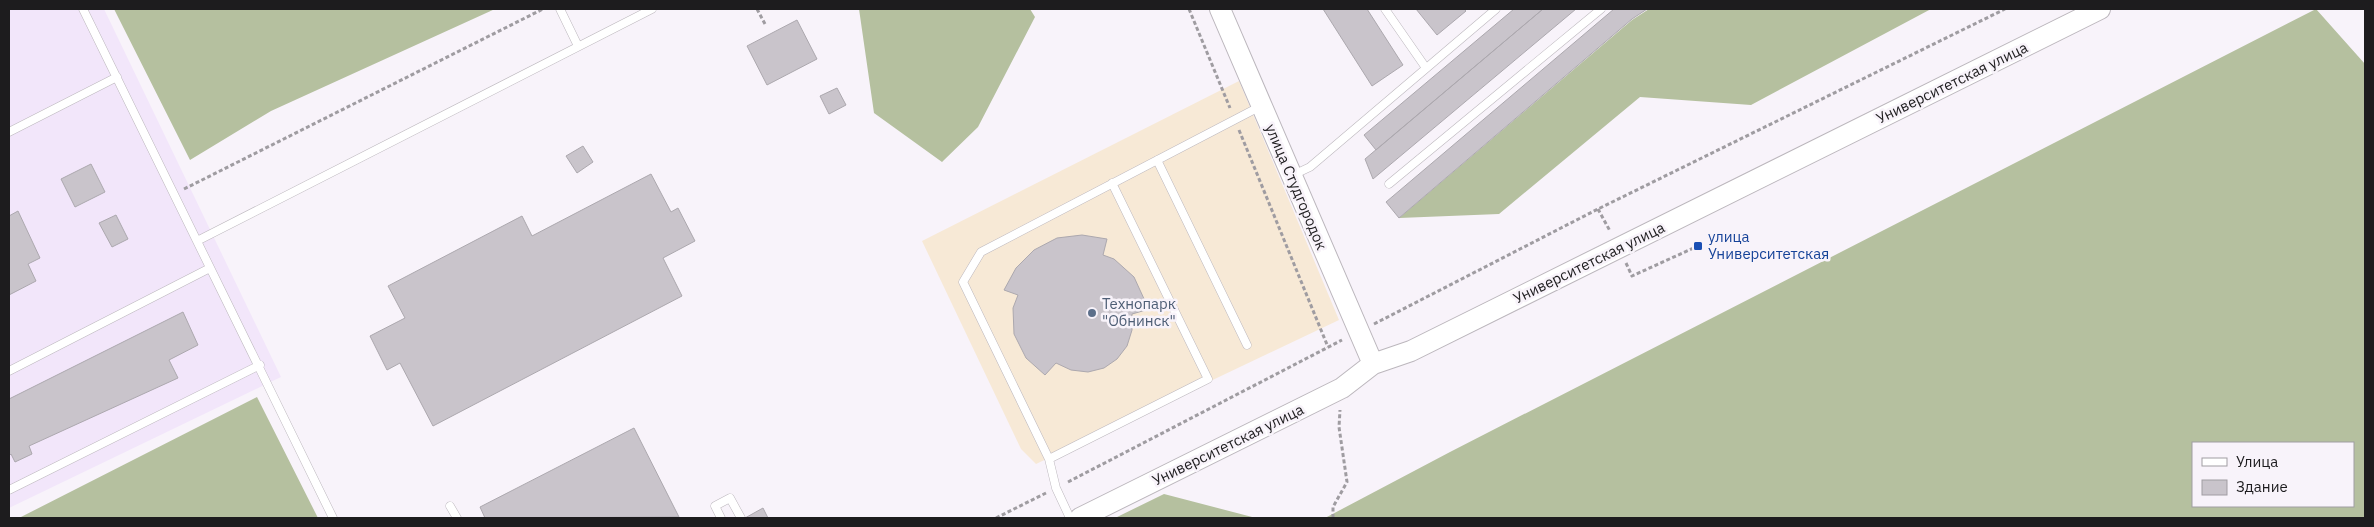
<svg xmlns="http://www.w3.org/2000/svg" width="2374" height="527" font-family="'IBM Plex Sans',sans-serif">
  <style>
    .commercial { fill: #f7e9d6 }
    .education { fill: #f2e6fa }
    .forest { fill: #b5c09f; fill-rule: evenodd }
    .building { fill: #c9c4cb; stroke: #aca8ae }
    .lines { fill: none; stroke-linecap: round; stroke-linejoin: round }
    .service-casing { stroke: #bcb7bd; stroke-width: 9 }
    .tertiary-casing { stroke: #bcb7bd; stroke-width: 22 }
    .path { stroke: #9f9ca1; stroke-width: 3; stroke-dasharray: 4 2.5; stroke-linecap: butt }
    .service { stroke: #fff; stroke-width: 8 }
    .tertiary { stroke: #fff; stroke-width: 20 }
    .transit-dot { fill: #1a4fb4; stroke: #f8f3fa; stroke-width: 2 }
    .service-dot { fill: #5c6f8a; stroke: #f8f3fa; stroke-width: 2 }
    .labels { text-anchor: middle; stroke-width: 5; stroke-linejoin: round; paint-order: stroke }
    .street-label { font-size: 15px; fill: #1d1c1e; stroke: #f8f3fa }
    .transit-label { font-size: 15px; fill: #164399; stroke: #f8f3fa; text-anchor: start }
    .service-label { font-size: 15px; fill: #4e5e75; stroke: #f8f3fa; text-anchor: start }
  </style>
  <rect width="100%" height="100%" fill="#f8f3fa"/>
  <path class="commercial" d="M1239 81 1339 320 1036 464 1021 449 922 241Z"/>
  <path class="education" d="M9 9H104L281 377 9 508Z"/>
  <path class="forest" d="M114 9H495L271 111 190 160Z
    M859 9H1030L1035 17 978 127 942 162 874 113Z
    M1649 9H1931L1751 105 1640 97 1499 214 1399 218 1632 20Z
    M2316 9 2365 64V518H1325L1450 452ZM2193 443H2353V506H2193Z
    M257 397 318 518H19Z
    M1164 494 1256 518H1115Z"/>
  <path class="building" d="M1323 9H1367L1403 65 1372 86Z
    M1416 9H1464L1466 11 1437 35Z
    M1514 9H1543L1376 150 1364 135Z
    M1543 9H1576L1373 179 1365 159Z
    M1614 9H1647L1632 19 1399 218 1386 202Z
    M797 20 817 59 767 85 747 46Z
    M837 88 846 105 829 114 820 96Z
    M583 146 593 162 577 173 566 156Z
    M91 164 105 192 75 207 61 179Z
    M651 174 671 212 678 208 695 241 663 258 682 296 433 426 400 363 387 370 370 336 405 318 388 286 522 216 532 236Z
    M18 211 40 258 28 264 36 281 9 295V216Z
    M116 215 128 239 112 247 99 223Z
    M1082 235 1107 239 1103 255 1114 259 1134 277 1145 301 1146 310 1132 314V330L1127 346 1117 359 1104 368 1088 372 1071 370 1056 363 1045 375 1026 358 1014 334 1013 308 1018 295 1004 290 1016 268 1034 250 1057 238Z
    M183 312 198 345 169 360 178 378 29 446 32 454 15 462 11 454 9 456V399Z
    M634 428 679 517 485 518 480 507Z
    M763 508 768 518H745Z"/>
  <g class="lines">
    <g class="service-casing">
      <path id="service" d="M83 9 333 518
        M560 9 578 46
        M1385 9 1426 68
        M9 132 117 77
        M1157 160 1247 345
        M1293 175 1310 167 1496 9
        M1112 183 1208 379 1049 459 963 282 981 252 1261 106
        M1389 184 1601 9
        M197 241 652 9
        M9 371 210 268
        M1049 459 1056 488 1070 518
        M9 490 260 365
        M450 506 457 518
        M721 518 715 506 730 498 741 518"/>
    </g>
    <g class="tertiary-casing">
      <path id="tertiary" d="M1220 9 1373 364
        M1080 518 1342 388 1373 364 1411 351 2100 9"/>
    </g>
    <path class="path" d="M757 9 765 24
      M1189 9 1230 108
      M1239 130 1328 347
      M184 189 543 9
      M1598 209 1610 231
      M1626 263 1632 276 1698 246
      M1374 324 1598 209 2005 9
      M1068 482 1342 340
      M996 518 1046 493
      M1333 518V507L1347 482 1339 427 1340 410"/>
    <use href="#service" class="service"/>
    <use href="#tertiary" class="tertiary"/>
  </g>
  <rect class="transit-dot" x="1693" y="241" width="10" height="10" rx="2.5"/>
  <circle class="service-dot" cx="1092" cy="313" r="5"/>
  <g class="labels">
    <g class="street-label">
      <text transform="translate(1952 83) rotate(-26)" y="5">Университетская улица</text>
      <text transform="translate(1296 187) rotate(67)" y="5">улица Студгородок</text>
      <text transform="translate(1589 263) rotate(-26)" y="5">Университетская улица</text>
      <text transform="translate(1228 445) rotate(-26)" y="5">Университетская улица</text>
    </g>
    <g class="transit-label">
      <text x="1708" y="242">улица<tspan x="1708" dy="17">Университетская</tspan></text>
    </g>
    <g class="service-label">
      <text x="1102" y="309">Технопарк<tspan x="1102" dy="17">"Обнинск"</tspan></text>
    </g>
  </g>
  <rect width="2374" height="527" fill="none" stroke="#1d1c1e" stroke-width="20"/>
  <rect x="2192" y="442" width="162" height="65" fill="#f8f3fa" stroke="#a09da2"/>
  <rect x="2202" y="458" width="25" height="8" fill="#ffffff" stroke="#a09da2"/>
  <text x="2236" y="467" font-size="15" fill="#1d1c1e">Улица</text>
  <rect x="2202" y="480" width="25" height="15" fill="#c9c4cb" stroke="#a09da2"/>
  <text x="2236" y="492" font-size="15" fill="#1d1c1e">Здание</text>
</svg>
